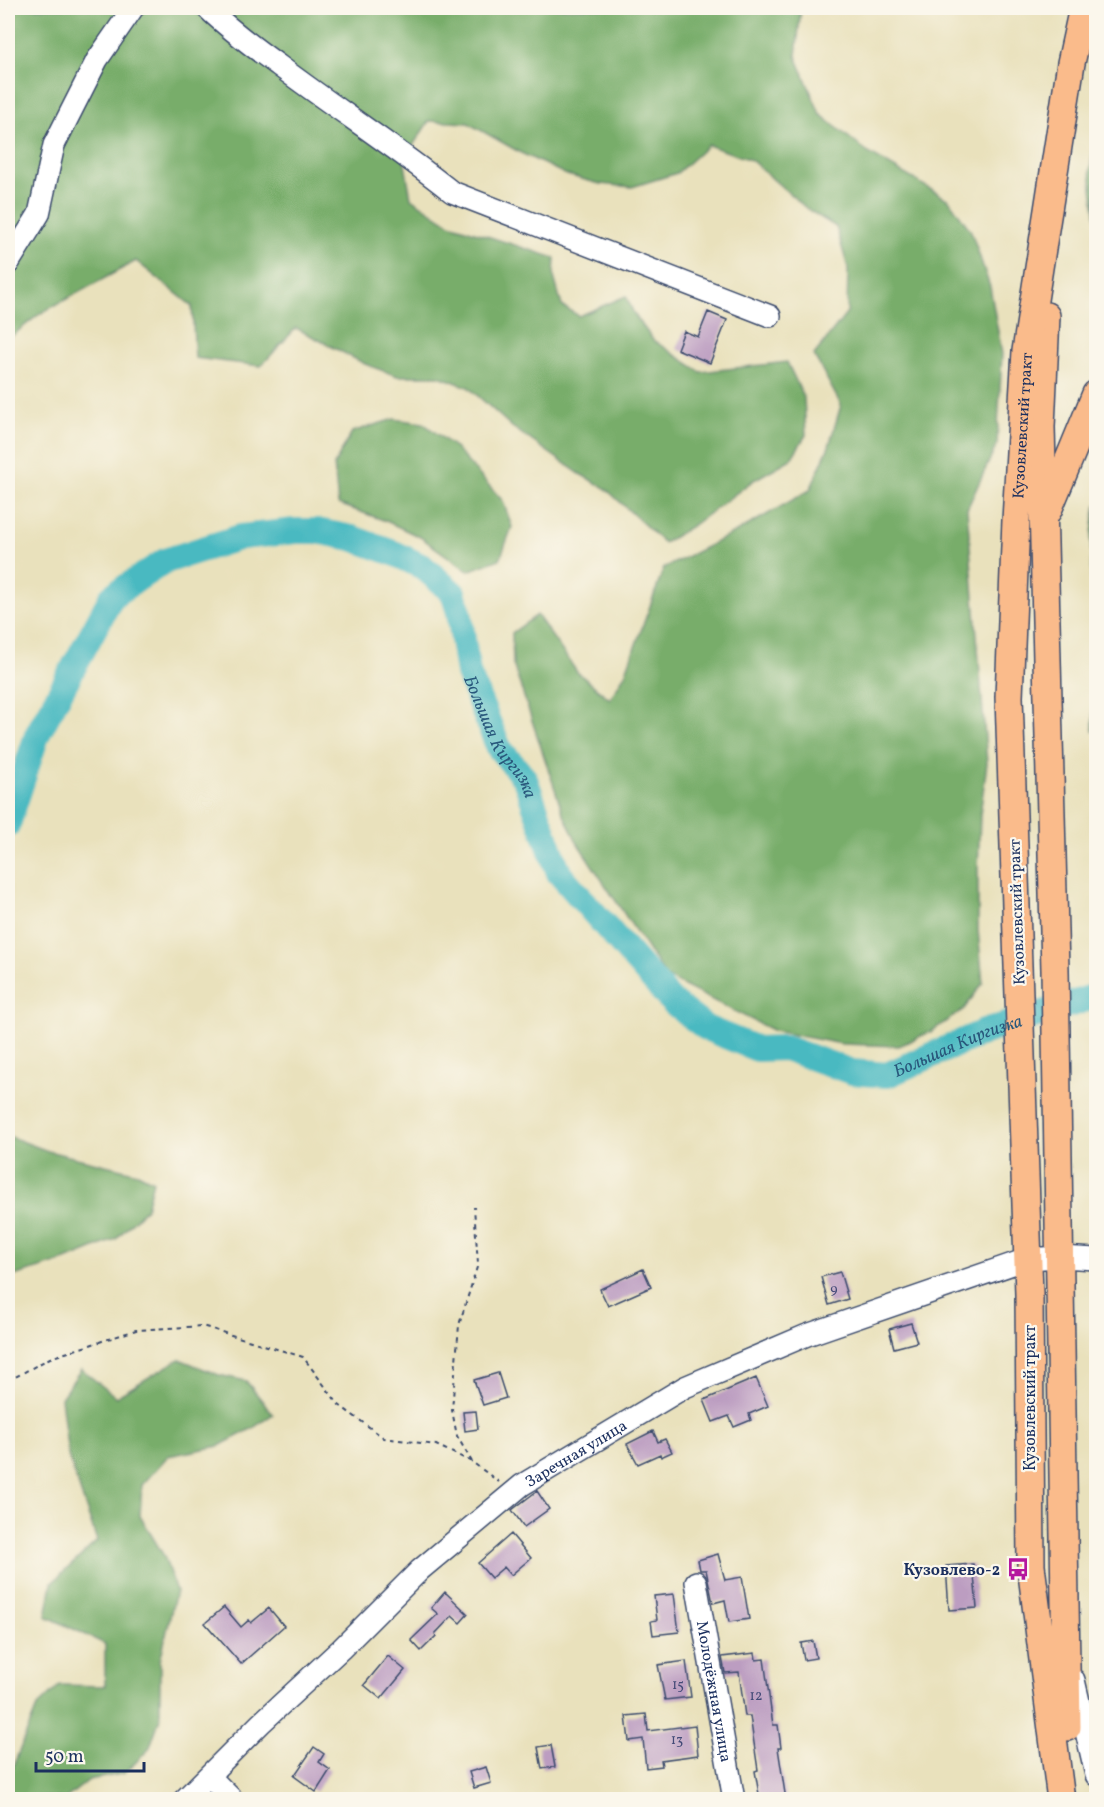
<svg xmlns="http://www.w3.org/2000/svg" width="1104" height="1807" font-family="Vollkorn,serif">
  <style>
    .forest { fill: #78ad6a; stroke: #4a6e64; stroke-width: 1.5 }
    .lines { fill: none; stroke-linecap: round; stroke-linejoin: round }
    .river { stroke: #4ab9c1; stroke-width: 26 }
    .building { fill: #bc9dc1 }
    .minor-casing { stroke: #3a4a6c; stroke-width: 24 }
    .major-casing { stroke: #3a4a6c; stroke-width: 30 }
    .path { stroke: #3a4a6c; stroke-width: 2; stroke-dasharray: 4.5 4.5; stroke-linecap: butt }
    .minor { stroke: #fff; stroke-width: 21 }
    .major { stroke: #fabb8b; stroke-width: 27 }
    .labels { text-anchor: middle; stroke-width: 4.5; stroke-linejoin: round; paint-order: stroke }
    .number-label { font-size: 14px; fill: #434a77 }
    .street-label { font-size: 16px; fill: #1b2f5e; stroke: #fbf7ec }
    .poi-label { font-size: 16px; font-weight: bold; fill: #1b2f5e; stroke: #fbf7ec; text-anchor: end }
    .water-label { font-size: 18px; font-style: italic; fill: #29587c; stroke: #fbf7ec }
  </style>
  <rect width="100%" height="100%" fill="#fbf7ec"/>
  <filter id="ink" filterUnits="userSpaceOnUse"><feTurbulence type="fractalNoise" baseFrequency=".0167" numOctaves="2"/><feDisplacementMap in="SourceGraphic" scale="12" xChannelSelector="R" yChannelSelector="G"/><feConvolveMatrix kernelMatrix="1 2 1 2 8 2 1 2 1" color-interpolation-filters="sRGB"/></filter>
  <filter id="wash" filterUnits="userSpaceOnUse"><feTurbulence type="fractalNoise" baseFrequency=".008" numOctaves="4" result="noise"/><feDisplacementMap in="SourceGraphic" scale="24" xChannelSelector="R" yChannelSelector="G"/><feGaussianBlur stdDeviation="1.35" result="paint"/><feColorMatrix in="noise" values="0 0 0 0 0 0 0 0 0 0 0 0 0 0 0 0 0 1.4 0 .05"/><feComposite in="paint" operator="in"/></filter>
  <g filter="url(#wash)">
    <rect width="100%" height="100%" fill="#e9e1bc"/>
    <path class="forest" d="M8 8H801L796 56 820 114 867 152 949 200 971 231 990 287 1002 354 997 444 967 509 987 763 980 815 978 870V930L983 983 964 1009 932 1031 899 1046 842 1044 774 1031 666 977 578 844 563 813 513 664 512 633 537 615 577 672 610 699 625 674 664 568 738 531 810 490 829 446 841 405 814 355 847 313 848 268 836 227 807 209 751 160 708 145 677 173 632 187 600 184 567 175 521 153 468 123 429 121 404 159 411 198 450 224 555 258 554 277 562 306 579 316 626 296 634 314 653 340 701 372 787 362 804 398 806 435 791 459 754 480 695 524 664 543 605 488 580 474 512 427 468 387 439 376H397L365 364 296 328 261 366 195 358 192 306 136 261 41 313 8 339Z
      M1096 134V220L1090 171Z
      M394 419 423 423 453 446 503 501 512 527 500 559 468 571 420 537 386 521 338 504 334 465 352 432Z
      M1096 504V729L1093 731 1091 540Z
      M8 1136 48 1151 138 1173 153 1181 146 1208 116 1239 66 1260 11 1277 8 1275Z
      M179 1359 219 1375 246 1381 273 1414 253 1428 219 1446 168 1456 142 1485 140 1516 164 1556 176 1591 160 1661V1718L149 1749 125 1773 89 1780 65 1799 8 1794V1779L37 1707 60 1685 105 1686V1644L46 1616 52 1583 97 1541 68 1455 61 1398 81 1369 116 1397Z"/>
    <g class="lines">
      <path class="river" id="s1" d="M8 824 37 735 112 596 165 561 241 537 295 531H317L352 538 396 554 423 567 453 593 459 612 468 673 499 748 525 779 559 873 672 1002 706 1028 757 1049 785 1048 852 1072 887 1075 984 1032 1096 996"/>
    </g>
    <g id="blocks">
      <path class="building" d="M708 312 727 320 710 363 677 349 684 331 698 337Z
        M643 1269 651 1287 608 1306 600 1289Z
        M840 1272 848 1299 829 1305 821 1277Z
        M911 1323 917 1342 894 1348 889 1329Z
        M498 1373 506 1398 483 1405 474 1380Z
        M756 1378 768 1406 749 1414 751 1420 734 1427 729 1416 713 1422 704 1400Z
        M476 1411 478 1429 465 1431 463 1412Z
        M653 1431 658 1442 665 1439 672 1452 661 1457 660 1454 638 1464 627 1444Z
        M537 1491 549 1509 524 1527 512 1510Z
        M511 1534 531 1558 511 1575 504 1567 491 1578 478 1563Z
        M718 1554 725 1580 742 1577 749 1619 729 1622 725 1600 713 1603 706 1570H700L698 1560Z
        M973 1564 977 1608 949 1610 946 1566Z
        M445 1592 468 1614 460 1623 452 1616 435 1634 436 1636 421 1651 411 1640 438 1614 431 1608Z
        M674 1594 679 1632 653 1635 651 1621 657 1620 654 1596Z
        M224 1607 241 1627 249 1620 251 1623 269 1608 284 1626 241 1664 205 1623Z
        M813 1641 816 1658 804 1660 801 1643Z
        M755 1653 756 1660 764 1659 773 1725H778L781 1748H778L786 1800H760L755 1771 758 1770 750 1716H745L739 1672 725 1673 722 1657Z
        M388 1656 405 1670 381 1699 364 1685Z
        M686 1661 691 1697 665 1700 658 1665Z
        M646 1714 648 1731 695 1725 698 1755 661 1760 662 1766 646 1768 643 1739 629 1741 626 1716Z
        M551 1745 555 1767 542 1769 538 1747Z
        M314 1747 324 1754 319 1762 330 1770 316 1792 294 1776Z
        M486 1767 491 1783 474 1788 469 1772Z"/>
    </g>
  </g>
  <g filter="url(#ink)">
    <use href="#blocks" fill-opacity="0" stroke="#3a4a6c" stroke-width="1.5"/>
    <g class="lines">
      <g class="minor-casing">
        <g id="minor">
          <path d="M207 8C229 29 253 47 278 65 335 108 396 147 452 192L770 316"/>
          <path d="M8 264 39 214 54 145 97 60 133 8"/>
          <path id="s2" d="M696 1582 734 1800"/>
          <path d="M1074 1680 1096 1775"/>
          <path d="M209 1776 233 1800"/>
          <path id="s3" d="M184 1800 261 1723 341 1649 420 1570 522 1485 685 1387 807 1335 1027 1259 1060 1257 1096 1259"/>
        </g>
      </g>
      <g class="major-casing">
        <g id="major">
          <path d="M1046 316 1041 427 1055 970 1067 1727"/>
          <path d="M1048 510 1096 394"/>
          <path id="s4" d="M1061 1800 1031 1566 1029 1294 1009 697 1016 520 1026 351 1071 63 1083 8"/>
        </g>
      </g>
      <path class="path" d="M8 1381 50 1358 136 1330 202 1326 303 1357 339 1405 384 1438 436 1445 472 1462 499 1482
        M472 1462 457 1436 452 1410 459 1325 478 1264 474 1207"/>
      <use href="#minor" class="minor"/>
      <use href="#major" class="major"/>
    </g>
  </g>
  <defs>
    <g id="bus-bare" transform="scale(1.8)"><path d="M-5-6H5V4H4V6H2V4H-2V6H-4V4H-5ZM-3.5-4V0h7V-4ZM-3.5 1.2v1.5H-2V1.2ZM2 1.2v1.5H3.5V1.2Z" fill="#b5179e" stroke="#fbf7ec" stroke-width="2.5" paint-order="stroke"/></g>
  </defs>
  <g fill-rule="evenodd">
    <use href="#bus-bare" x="1018" y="1569"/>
  </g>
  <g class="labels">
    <g class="number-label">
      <text x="834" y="1293">9</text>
      <text x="678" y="1689">15</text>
      <text x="756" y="1700">12</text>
      <text x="677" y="1744">13</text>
    </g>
    <g class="street-label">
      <text dy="6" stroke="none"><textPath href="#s4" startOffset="1377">Кузовлевский тракт</textPath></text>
      <text transform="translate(1016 912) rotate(-92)" y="6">Кузовлевский тракт</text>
      <text transform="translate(1029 1398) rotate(-90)" y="6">Кузовлевский тракт</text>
      <text dy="6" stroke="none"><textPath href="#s3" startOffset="525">Заречная улица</textPath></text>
      <text dy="6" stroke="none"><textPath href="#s2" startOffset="111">Молодёжная улица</textPath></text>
    </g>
    <g class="poi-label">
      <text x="1000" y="1575">Кузовлево-2</text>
    </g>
    <g class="water-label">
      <text dy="6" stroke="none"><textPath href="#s1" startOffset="777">Большая Киргизка</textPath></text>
      <text dy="6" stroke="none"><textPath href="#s1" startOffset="1407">Большая Киргизка</textPath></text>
    </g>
  </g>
  <rect width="1104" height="1807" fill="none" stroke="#fbf7ec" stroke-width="30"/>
  <path d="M36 1762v9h108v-9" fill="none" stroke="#1b2f5e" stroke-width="3"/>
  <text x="45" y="1762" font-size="18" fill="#1b2f5e" stroke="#fbf7ec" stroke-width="4.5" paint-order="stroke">50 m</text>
</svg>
